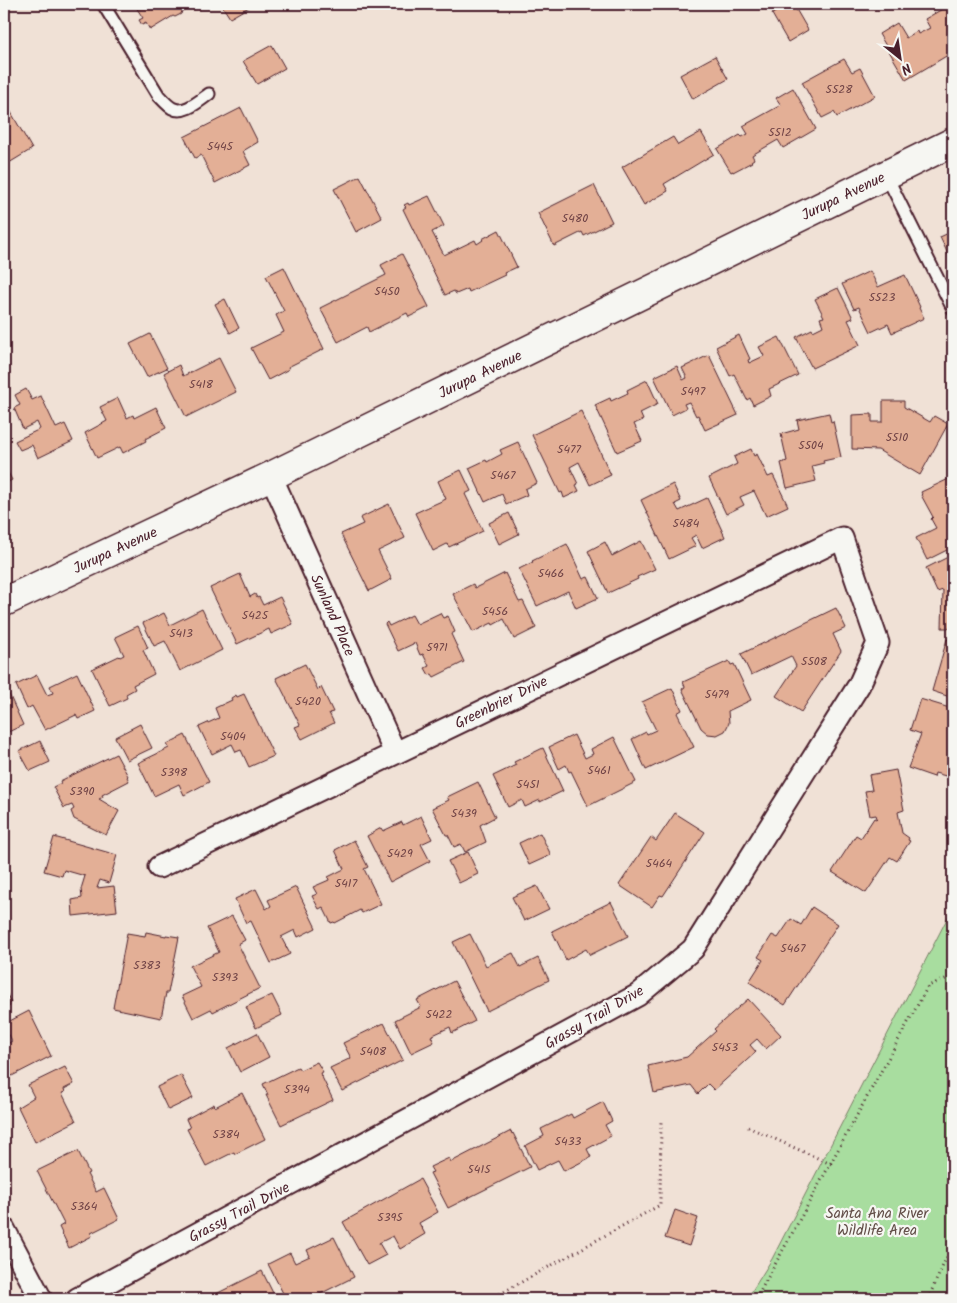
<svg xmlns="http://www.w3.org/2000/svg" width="957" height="1303" font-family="Kalam,sans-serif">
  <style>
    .green { fill: #a8dd9f; stroke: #797e65 }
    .building { fill: #e3af96; stroke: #4a1f2b }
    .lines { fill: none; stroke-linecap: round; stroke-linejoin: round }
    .service-casing { stroke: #4a1f2b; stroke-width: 15 }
    .minor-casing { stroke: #4a1f2b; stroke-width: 25 }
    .secondary-casing { stroke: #4a1f2b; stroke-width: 31 }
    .path { stroke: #4a1f2b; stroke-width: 3; stroke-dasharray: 1 4; stroke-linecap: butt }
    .service { stroke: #f6f6f2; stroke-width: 11 }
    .minor { stroke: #f6f6f2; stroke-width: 21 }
    .secondary { stroke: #f6f6f2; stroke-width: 28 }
    .labels { text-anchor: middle; stroke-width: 4.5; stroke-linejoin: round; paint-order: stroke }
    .number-label { font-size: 12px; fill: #704346 }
    .street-label { font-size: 15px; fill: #4a1f2b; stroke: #f6f6f2 }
    .park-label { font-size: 15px; fill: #624e48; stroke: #f6f6f2 }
  </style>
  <rect width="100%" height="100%" fill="#f0e1d6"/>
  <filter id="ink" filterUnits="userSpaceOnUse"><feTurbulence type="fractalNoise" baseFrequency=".02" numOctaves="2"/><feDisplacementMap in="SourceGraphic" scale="10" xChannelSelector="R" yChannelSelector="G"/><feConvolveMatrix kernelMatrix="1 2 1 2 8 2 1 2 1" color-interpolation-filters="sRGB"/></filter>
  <g filter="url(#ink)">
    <path class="green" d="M953 907V1299H747L772 1259Z"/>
    <path class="building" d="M134 4H180L184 10 182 11 181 14 175 17 173 16 150 30 146 23 142 25 139 20 143 18Z
      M221 4H254L230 18Z
      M790 4H793L808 30 788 42 772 14Z
      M951 4 953 6V53L949 56 948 55 906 80 879 34 897 23 906 38 917 31 918 34 930 28 925 19Z
      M272 45 285 68 257 84 243 61Z
      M715 56 728 79 693 99 680 75Z
      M844 59 852 72 860 68 875 96 837 117 834 112 822 118 802 82Z
      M793 88 816 129 783 148 778 140 752 155 754 159 751 161 752 162 733 172V171L731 172 717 149 740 135 742 137 748 134 743 126 781 105 776 98Z
      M4 100 32 149 4 166Z
      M241 108 258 142 243 151 250 165 215 183 201 155 195 158 184 137Z
      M701 132 714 154 664 184 668 191 644 205 622 167 673 137 678 145Z
      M360 176 382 218 356 232 334 189Z
      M594 185 612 222 584 236 582 232 554 246 538 213Z
      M429 196 444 226 432 232 444 255 475 240 477 244 483 240 482 239 499 230 517 267 504 273 505 275 469 292 468 289 456 294 454 291 445 295 403 209 406 207 404 205 408 203 409 205Z
      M953 231V265L940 237Z
      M402 254 429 307 409 317 407 313 369 332 367 327 338 342 320 308 386 275 381 265Z
      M284 267 324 349 288 367 289 369 268 380 251 348 284 332 276 315 284 311 266 276Z
      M870 271 878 287 905 275 920 307 919 308 924 318 892 333 888 324 871 332 859 307 854 309 842 284Z
      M838 288 853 318 848 320 860 345 812 368 796 337 812 329 813 331 823 326 820 318 824 317 815 299Z
      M225 299 239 328 230 333 215 304Z
      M150 334 167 368 147 377 130 344Z
      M739 335 750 359 748 360 749 363 764 356 759 347 779 337 798 375 769 389 771 396 753 405 750 398 747 400 734 374 730 376 716 347Z
      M709 355 738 415 705 430 698 415 696 416 689 402 684 404 686 408 672 415 654 377 677 366 683 380 687 378 682 368Z
      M219 358 236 392 186 417 164 373 179 365 183 376Z
      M647 380 658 404 640 413 643 420 634 424 642 441 617 452 595 405 610 398 611 401 628 393 627 390Z
      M26 389 32 400 41 396 56 428 65 424 73 441 38 458 32 445 20 450 15 441 40 429 37 422 23 429 14 408 20 405 15 395Z
      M118 398 127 418 133 415 134 418 156 407 166 428 145 439 146 441 123 453 120 447 97 458 85 433 107 421 100 407Z
      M883 401H904V407L930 422 934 416 948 424 920 475 878 450 852 449V415L872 414V422H883Z
      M581 411 611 475 590 485 579 462 570 467 578 484 576 485 579 491 564 498 562 492 560 493 532 435Z
      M829 413 831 422 833 421 841 457 823 461 824 463 812 466 816 481 787 488 781 463 787 461 781 434 799 429 797 420Z
      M518 442 537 483 525 489 527 495 506 504 502 494 485 502 469 468 486 460 487 462 502 454 500 450Z
      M751 449 754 456 757 454 768 477 773 475 788 506 766 516 754 491 740 497 744 505 726 514 709 478 737 464 734 457Z
      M4 465 12 480 4 484Z
      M461 470 471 491 465 494 483 531 449 547 447 544 433 551 415 513 446 499 438 481Z
      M953 477V547L927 560 916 538 936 528 931 519 933 517 921 495 922 494 921 492Z
      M673 484 681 501 675 504 679 511 707 498 725 537 702 548 696 535 691 538 696 546 669 559 641 500Z
      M389 504 405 538 378 551 392 579 369 591 341 534 363 524 360 518Z
      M509 513 519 534 499 544 489 523Z
      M641 541 655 569 637 577 638 579 608 593 588 551 605 542 612 556Z
      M567 544 583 579 588 577 598 598 576 608 568 591 537 606 519 569 533 562 532 561Z
      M952 555 953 628H942L943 590 937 592 926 568Z
      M505 573 519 602 523 601 536 628 514 639 504 619 493 625 492 623 473 632 453 594 473 584 475 588Z
      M240 574 250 597 255 594 257 598 259 597 263 605 280 597 293 624 271 634 269 629 237 644 210 588Z
      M836 608 846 628 833 634 841 651 801 712 776 696 796 666 791 656 751 675 741 654Z
      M202 609 222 650 180 671 165 641 154 646 143 623 164 613 170 625Z
      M440 613 443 618 448 616 455 632 451 634 464 662 434 677 432 674 429 675 425 668 429 666 423 654 420 655 415 643 398 651 385 624 387 622 389 626 412 615 417 624Z
      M138 626 148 648 143 650 154 674 133 685 135 689 126 694 127 698 110 706 92 669 119 656 120 657 124 655 115 637Z
      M947 639 953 641V698L932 691Z
      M729 661 731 665 734 664 751 700 728 711 729 723 725 731 717 735 708 734 701 728 682 689 685 687 683 682Z
      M305 664 318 690 321 687 333 712 329 713 334 723 302 739 295 727 300 725 276 678Z
      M77 673 95 711 78 719 76 715 45 730 32 706 27 709 16 685 37 675 47 695 53 693 50 686Z
      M672 688 682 710 677 713 694 747 646 770 632 739 646 732 647 734 656 730 642 702Z
      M8 692 23 725 4 734V694Z
      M244 694 274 756 249 767 241 750 236 752 232 744 212 754 199 727 219 718 215 708 232 700 231 698 236 695 237 697Z
      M920 699 953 709V778L935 773 934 777 908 768 921 734 910 730Z
      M140 724 152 748 127 760 115 737Z
      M185 735 209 782 184 795 179 784 154 796 138 763 169 748 167 744Z
      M574 735 585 758 593 754 591 749 614 737 636 782 588 806 571 771 569 772 566 765 559 769 549 747Z
      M40 741 50 762 30 771 19 751Z
      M543 748 563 791 540 802V800L525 807 522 800 508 807 493 776 516 765 514 762Z
      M116 754 128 776 127 777 129 781 102 795 103 797 99 799 119 811 106 835 74 819 71 811 74 809 72 805 64 808 53 787 61 783 60 781Z
      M896 770 904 810 898 812 902 833 909 838 908 840 910 841 897 861 890 857 866 893 832 872 856 835 861 838 874 818 876 819 877 818 876 815 870 816 865 791 872 790 869 775Z
      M478 782 495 817 480 825 486 842 465 852 461 844 454 847 448 835H446L432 808 449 800 447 797Z
      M675 813 705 832 663 896 660 895 652 907 619 885 651 837 656 841Z
      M421 816 432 839 421 844 430 861 390 882 367 836 381 828 383 831 402 822 403 825Z
      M540 833 551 855 529 865 519 843Z
      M54 837 117 855 109 883 100 880 97 888 114 886 117 911 73 916 72 900 82 898 81 889 85 876 64 870 62 876 44 871Z
      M354 840 368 867 364 869 381 904 362 913 360 910 335 923 334 922 331 923 323 907 319 909 312 896 317 894 313 887 329 880 328 877 344 869 335 850Z
      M468 852 478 874 459 883 448 861Z
      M537 886 549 909 524 921 512 897Z
      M296 887 316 928 298 937 295 930 281 937 290 954 271 963 251 921 246 923 235 899 256 889 266 909 271 906 268 900Z
      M611 902 628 936 590 955 586 949 566 960 552 931Z
      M812 907 838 924 785 1005 749 982 763 960 758 957 772 935 778 938 791 919 801 925Z
      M232 916 245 940 238 944 260 988 213 1012 211 1009 193 1018 182 996 201 987 190 966 219 952 207 928Z
      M146 932 166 936V935L179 937 168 993H166L161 1018 113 1008 127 933 145 936Z
      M470 934 486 966 513 953 520 967 538 958 549 980 487 1011 453 942Z
      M454 981 475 1021 452 1033 450 1027 431 1036 434 1042 411 1053 395 1020 421 1007 417 1000Z
      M4 988 11 1003 9 1004 10 1006 4 1009Z
      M272 995 282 1015 256 1028 246 1007Z
      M748 999 781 1035 766 1049 757 1039 750 1045 756 1052 714 1090 708 1084 698 1094 691 1085 654 1093 648 1066 687 1057 716 1031 714 1029Z
      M29 1011 51 1056 4 1080V1048L6 1047 5 1045 12 1041 4 1024Z
      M384 1023 403 1060 342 1091 330 1068 351 1058 343 1043Z
      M257 1033 269 1057 240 1072 228 1048Z
      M317 1062 323 1072 320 1073 333 1100 281 1125 266 1095H268L263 1084 298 1067 300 1070Z
      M65 1067 74 1084 64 1089 65 1092 62 1093 76 1121 35 1142 18 1107 34 1097 28 1085Z
      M181 1075 193 1098 168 1110 157 1087Z
      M242 1093 265 1139 235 1154 234 1152 206 1166 187 1129 190 1128 186 1119 214 1104 215 1107Z
      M603 1102 612 1121 605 1125 611 1136 587 1149 591 1157 564 1171 558 1160 537 1170 525 1146 544 1136 541 1129 571 1114 573 1118Z
      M511 1131 512 1134 513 1133 530 1167 448 1208 430 1173 433 1172 430 1167 449 1158 451 1162Z
      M78 1151 89 1173 87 1174 96 1192 104 1188 119 1219 91 1233 92 1236 69 1248 59 1227 64 1224 37 1171Z
      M420 1179 438 1212 419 1223 425 1234 400 1249 393 1236 379 1243 386 1255 367 1265 343 1222Z
      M675 1210 698 1218 689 1246 665 1238Z
      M334 1237 354 1277 310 1299H286L268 1264 290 1253 295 1263 310 1256 307 1250Z
      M262 1271 276 1299H206Z"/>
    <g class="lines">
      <g class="service-casing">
        <path id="service" d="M103 4 159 96C163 100 167 105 172 108 184 115 199 101 209 94
          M886 175 953 309"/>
      </g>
      <g class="minor-casing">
        <path id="minor" d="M271 476 395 753
          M4 1229 41 1299
          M77 1299 638 995 693 949 859 685 878 643 842 538 159 867"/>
      </g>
      <g class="secondary-casing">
        <path id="secondary" d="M4 602 271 476 953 142"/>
      </g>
      <path class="path" d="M748 1127 831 1164
        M491 1299 660 1205 661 1121
        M756 1299 928 986 953 976
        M928 1299 953 1243"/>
      <use href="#service" class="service"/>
      <use href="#minor" class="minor"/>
      <use href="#secondary" class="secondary"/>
    </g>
  </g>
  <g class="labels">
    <g class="number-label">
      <text x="839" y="93">5528</text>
      <text x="780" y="136">5512</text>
      <text x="220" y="150">5445</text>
      <text x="575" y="222">5480</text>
      <text x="387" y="295">5450</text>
      <text x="882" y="301">5523</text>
      <text x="201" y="388">5418</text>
      <text x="693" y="395">5497</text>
      <text x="897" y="441">5510</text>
      <text x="811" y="449">5504</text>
      <text x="569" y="453">5477</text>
      <text x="503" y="479">5467</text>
      <text x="686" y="527">5484</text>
      <text x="551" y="577">5466</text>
      <text x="495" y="615">5456</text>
      <text x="255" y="619">5425</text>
      <text x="181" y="637">5413</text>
      <text x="437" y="651">5971</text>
      <text x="814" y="665">5508</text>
      <text x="717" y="698">5479</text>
      <text x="308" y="705">5420</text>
      <text x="233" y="740">5404</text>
      <text x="599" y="774">5461</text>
      <text x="174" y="776">5398</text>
      <text x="528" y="788">5451</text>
      <text x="82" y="795">5390</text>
      <text x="464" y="817">5439</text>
      <text x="400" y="857">5429</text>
      <text x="659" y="867">5464</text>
      <text x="346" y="887">5417</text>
      <text x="793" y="952">5467</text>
      <text x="147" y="969">5383</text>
      <text x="225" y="981">5393</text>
      <text x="439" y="1018">5422</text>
      <text x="725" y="1051">5453</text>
      <text x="373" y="1055">5408</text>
      <text x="297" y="1093">5394</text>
      <text x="226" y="1138">5384</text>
      <text x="568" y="1145">5433</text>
      <text x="479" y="1173">5415</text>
      <text x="84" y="1210">5364</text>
      <text x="390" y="1221">5395</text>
    </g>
    <g class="street-label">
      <text transform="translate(843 196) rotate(-26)" y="5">Jurupa Avenue</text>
      <text transform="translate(480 374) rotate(-26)" y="5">Jurupa Avenue</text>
      <text transform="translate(115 550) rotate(-25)" y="5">Jurupa Avenue</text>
      <text transform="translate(333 615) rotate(66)" y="5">Sunland Place</text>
      <text transform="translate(501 702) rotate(-26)" y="5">Greenbrier Drive</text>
      <text transform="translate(594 1017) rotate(-30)" y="5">Grassy Trail Drive</text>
      <text transform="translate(239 1212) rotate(-28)" y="5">Grassy Trail Drive</text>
    </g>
    <g class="park-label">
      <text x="877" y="1218">Santa Ana River<tspan x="877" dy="17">Wildlife Area</tspan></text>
    </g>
  </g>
  <rect width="957" height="1303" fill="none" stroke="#f6f6f2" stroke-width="20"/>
  <rect x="10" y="10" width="937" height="1283" fill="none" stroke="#4a1f2b" stroke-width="2" filter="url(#ink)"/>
  <g transform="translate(900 58) rotate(150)" stroke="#f6f6f2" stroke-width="4" paint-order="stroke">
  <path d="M0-4L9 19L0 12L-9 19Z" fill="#4a1f2b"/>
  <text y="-8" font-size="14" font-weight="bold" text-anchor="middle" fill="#4a1f2b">N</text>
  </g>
</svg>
